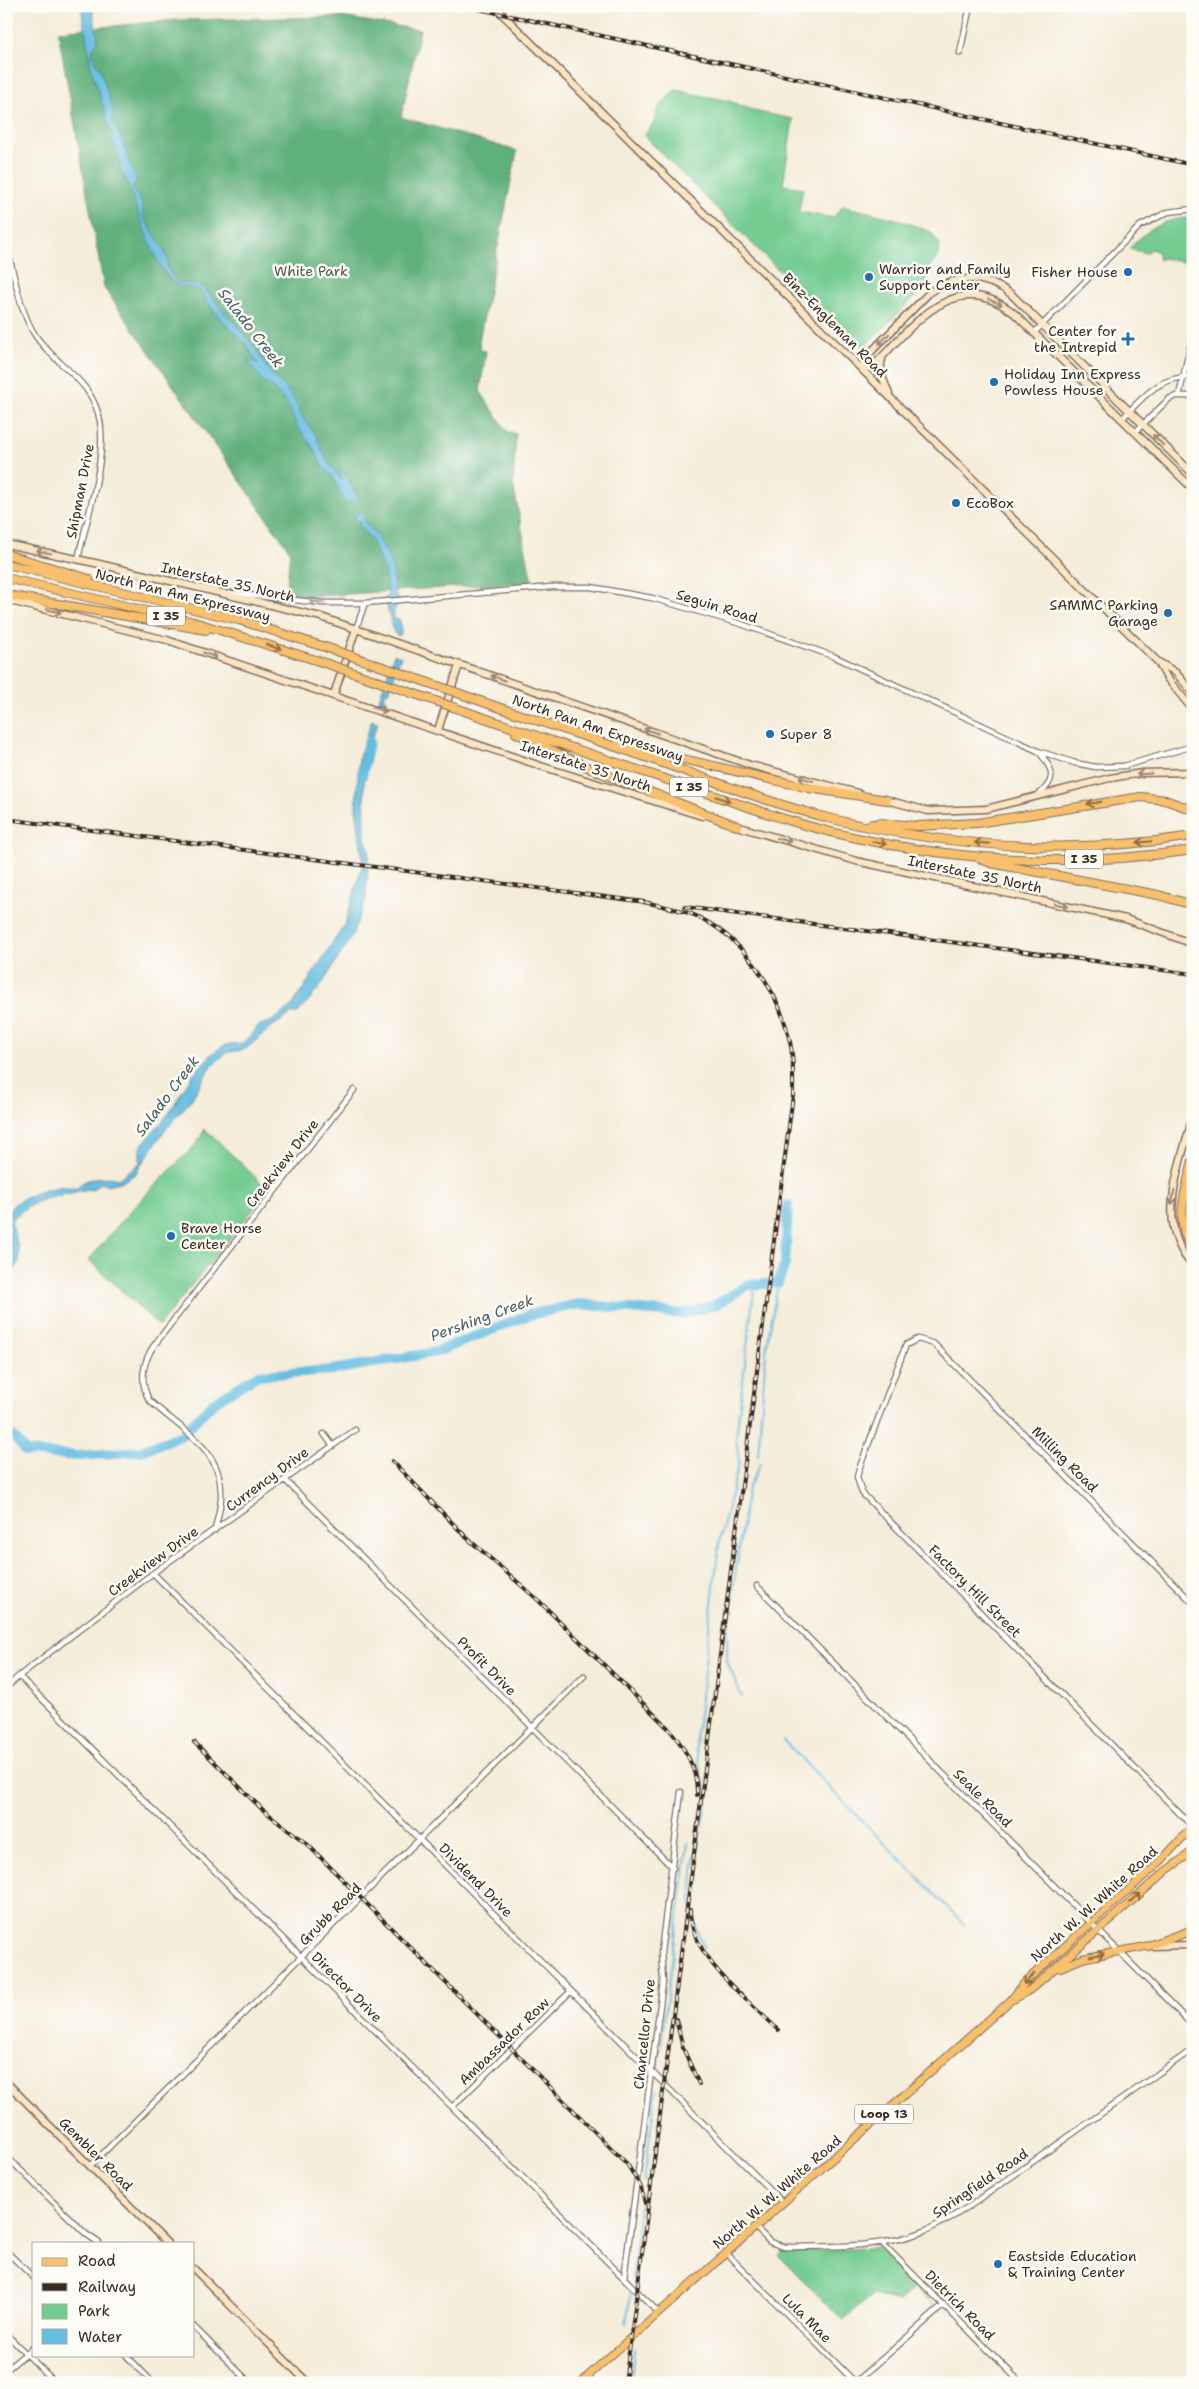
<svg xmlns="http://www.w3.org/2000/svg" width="1199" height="2389" font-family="'Shantell Sans',sans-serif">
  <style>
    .green { fill: #75cc91; stroke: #587b58 }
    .forest { fill: #60b07b; stroke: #4e6d4c }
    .water { fill: #65bde2; stroke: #507480 }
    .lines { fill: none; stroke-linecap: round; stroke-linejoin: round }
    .stream { stroke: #65bde2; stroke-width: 2 }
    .river { stroke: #65bde2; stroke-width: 10 }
    .street-casing { stroke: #7c6e5f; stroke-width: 7 }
    .secondary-casing { stroke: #7c6e5f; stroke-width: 9 }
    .primary-casing { stroke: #7c6e5f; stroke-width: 9 }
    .highway-casing { stroke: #7c6e5f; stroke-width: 10 }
    .street { stroke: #fff; stroke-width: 4.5 }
    .secondary { stroke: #fce5c4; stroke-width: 6 }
    .primary { stroke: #f8bf6c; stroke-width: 7 }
    .highway { stroke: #f8bf6c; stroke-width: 8 }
    .rail-casing { stroke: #3b2a1e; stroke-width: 4 }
    .rail { stroke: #fdfcf7; stroke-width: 2; stroke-dasharray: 5.5; stroke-linecap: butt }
    .highway-bridge-casing { stroke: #7c6e5f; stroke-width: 10; stroke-linecap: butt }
    .highway-bridge { stroke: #f8bf6c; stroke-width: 8 }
    .oneway { stroke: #9c8871 }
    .oneway2 { stroke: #a79f9a }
    .oneway3 { stroke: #906d41 }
    .poi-dot { fill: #1f6fb2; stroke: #fdfcf7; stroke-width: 2 }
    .labels { text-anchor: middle; stroke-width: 5; stroke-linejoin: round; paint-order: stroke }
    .shield { fill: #fdfcf7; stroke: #75695f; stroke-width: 1 }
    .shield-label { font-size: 12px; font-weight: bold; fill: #3b2a1e }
    .poi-label { font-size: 14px; fill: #3b2a1e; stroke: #fdfcf7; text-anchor: start }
    .park-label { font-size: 14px; fill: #4c5b40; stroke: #fdfcf7 }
    .street-label { font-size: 14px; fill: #3b2a1e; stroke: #fdfcf7 }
    .water-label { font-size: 15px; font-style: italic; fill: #4a5d63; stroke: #fdfcf7 }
  </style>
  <rect width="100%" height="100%" fill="#fdfcf7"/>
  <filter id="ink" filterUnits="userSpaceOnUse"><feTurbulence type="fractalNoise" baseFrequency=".02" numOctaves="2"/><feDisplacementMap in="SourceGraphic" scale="10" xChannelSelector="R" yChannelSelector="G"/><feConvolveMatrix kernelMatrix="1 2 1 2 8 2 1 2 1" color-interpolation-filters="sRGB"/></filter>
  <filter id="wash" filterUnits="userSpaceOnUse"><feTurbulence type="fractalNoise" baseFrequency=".0096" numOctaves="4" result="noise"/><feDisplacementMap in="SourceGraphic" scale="20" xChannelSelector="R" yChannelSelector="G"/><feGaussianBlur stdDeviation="1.12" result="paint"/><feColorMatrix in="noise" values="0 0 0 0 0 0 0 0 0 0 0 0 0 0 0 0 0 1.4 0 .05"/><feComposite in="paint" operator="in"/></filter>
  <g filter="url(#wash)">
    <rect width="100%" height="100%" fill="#f5ecd9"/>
    <path class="green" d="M675 90 729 101 758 112 793 119 783 185 803 188 799 212 833 218 843 206 900 220 931 232 940 245 937 258 923 274 930 282 863 348 836 321 829 320 644 136 653 124 659 107Z
      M1188 218 1193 220V264L1163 258 1159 260 1157 251 1150 249 1147 253 1129 249C1145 231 1163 219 1188 218Z
      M205 1129 269 1190 159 1326 89 1260 130 1211 197 1143Z
      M871 2248H878L934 2305 915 2287 898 2302 873 2295 843 2320 779 2256 784 2252Z"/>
    <path class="forest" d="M341 17 420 30 401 117 517 151 479 341 481 350 486 351 480 391 507 431 516 434 513 484 532 582 303 597 286 592 290 551 104 288 58 31 177 20Z"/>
    <path class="water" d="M92 6 98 40 92 50 96 65 100 67 114 114 111 121C124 138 127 161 137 180L132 187 142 204 144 218 163 248 168 260 167 267 176 282 202 286 255 347 268 369 293 397 304 420 316 435 327 461 342 480 339 464 359 499 347 503 343 499 333 477 322 466 314 449 297 426 287 404 271 386 264 382 246 359 258 364 244 341 220 319 199 290C191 286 182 289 174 283 151 265 136 196 121 170L119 158 92 71 81 7Z
      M360 512 364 513 365 522 376 534 389 559 393 571 394 593 398 598V605L394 610V619L400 620 401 634 398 636 394 633 385 599 388 594 384 570 372 542 359 525 360 522 353 517Z
      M394 654 401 656 390 689 383 697 386 699 383 705 379 704V700Z
      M372 720 378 722 364 758 365 838 369 849 366 899 351 938 320 987 298 1013 291 1014 270 1028 246 1049 226 1053 211 1066 191 1100 162 1134 135 1174 124 1181 106 1185 101 1183 92 1190 88 1189 44 1199 27 1207 11 1220 19 1251V1262L6 1282C6 1272 12 1266 12 1256 11 1243 4 1230 6 1218 9 1200 42 1190 58 1187 64 1186 70 1188 77 1187 87 1177 107 1175 118 1179L140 1163V1147L167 1116 193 1074 213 1053 225 1045 242 1043 251 1036 258 1026 272 1021 292 1006 345 924 363 863 356 808 359 757Z"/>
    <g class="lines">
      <path class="stream" d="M6 1258 13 1262
        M758 1456 766 1351 778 1283
        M742 1697 727 1661V1633L747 1492C750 1481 757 1474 760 1463
        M783 1740 965 1925
        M701 1771 696 1749 697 1731 719 1544 739 1462 736 1437 755 1283
        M705 1947C677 1909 701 1832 709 1789L707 1777
        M658 2066 688 1842
        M644 2182 656 2090
        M632 2278 641 2197
        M626 2324 631 2291
        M631 2383 634 2349"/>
      <path class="river" d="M362 776 369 741
        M188 1428 214 1402 258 1375 333 1370 436 1352 529 1315 579 1304 683 1314 715 1305 748 1285 778 1283 785 1264 788 1205
        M6 1433 14 1437 26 1452 79 1456 142 1451 182 1435"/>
    </g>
  </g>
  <g filter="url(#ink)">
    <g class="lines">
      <g class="street-casing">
        <path id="street" d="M960 53 970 6
          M6 245C14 273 20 312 35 335 57 368 92 378 100 421 107 459 86 521 78 559
          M1034 333 1140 226 1168 212 1193 209
          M1179 396 1193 333
          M1122 419C1143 397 1160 375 1193 377
          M1135 432 1169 399 1176 396H1193
          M230 593 322 603H365L552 587H591L652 598 741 624 833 656 1038 751 1075 763 1096 767 1124 766 1193 746
          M356 629 365 603
          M1038 795C1057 780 1054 770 1039 752
          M324 1434 333 1446
          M285 1480 673 1868
          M215 1530C217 1519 221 1507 221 1496 223 1448 179 1429 149 1400 139 1381 143 1361 155 1344L354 1090
          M153 1573 783 2203
          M757 1586 1193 2026
          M19 1676 659 2313
          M6 1688 19 1676 153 1573 355 1430
          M1193 1827 862 1493 857 1477 859 1469 906 1345 918 1339 934 1344 1193 1603
          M452 2107 571 1991
          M6 2156 86 2234 99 2243
          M90 2166 584 1676
          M756 2228 770 2242 784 2247C829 2246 879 2249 922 2232 939 2225 954 2216 970 2206L1193 2049
          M882 2243 1021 2383
          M6 2251 34 2278
          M726 2253 856 2383
          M624 2278 663 1982 661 1952 681 1792
          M194 2327 250 2383
          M6 2334 56 2383
          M126 2355 153 2383
          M6 2370 34 2347
          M855 2383 944 2305"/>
      </g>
      <g class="secondary-casing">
        <path id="secondary" d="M494 6 1157 661 1175 672 1193 693
          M882 359C878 371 885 383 889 394
          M862 370 866 357 930 292C956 274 986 275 1011 294L1193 474
          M862 370 874 365C913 326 955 265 1015 314L1193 489
          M6 544 95 563 321 617 750 765 858 793
          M6 600 167 640 544 767 702 816
          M1158 662 1167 678 1193 710
          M334 694 356 629
          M438 730 459 665
          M883 799 928 811 986 809 1110 778 1142 773 1193 772
          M733 825 856 861 1126 919 1193 944
          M1193 1116C1181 1164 1153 1224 1193 1266
          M1152 1946 1193 1945
          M6 2082 167 2243
          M194 2269 308 2383"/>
      </g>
      <g class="primary-casing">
        <path id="primary" d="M1059 1968 1084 1958 1148 1946
          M1014 1999 1031 1989 1166 1871 1193 1851
          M580 2383 1011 2000 1026 1981 1161 1861 1193 1826"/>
      </g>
      <g class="highway-casing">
        <path id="highway" d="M6 554 89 579
          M6 564 239 620 328 648
          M6 578 194 622 322 662
          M6 595 206 630
          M455 692C521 716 588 737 654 760 711 780 769 803 828 818 947 847 1072 855 1193 836
          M450 706C527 733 605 759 683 785 738 803 792 824 848 836 961 862 1079 867 1193 850
          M516 733 591 769 737 826
          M618 744 809 788 887 800
          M869 825 879 823 917 826 977 823 1141 797 1165 800 1193 810
          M981 859 991 863 1158 895 1193 905
          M1193 1160C1186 1190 1173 1222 1193 1250
          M1148 1946 1193 1930"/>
      </g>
      <use href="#street" class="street"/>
      <use href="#secondary" class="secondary"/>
      <use href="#primary" class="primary"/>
      <use href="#highway" class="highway"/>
      <g class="rail-casing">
        <path id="rail" d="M465 6 1193 165
          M6 7 9 6
          M6 819 645 902
          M685 907 1193 974
          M392 1461 467 1538 537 1599 668 1728C684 1746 698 1770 697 1795
          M194 1742 262 1809 307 1844 627 2164 640 2185 645 2203
          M690 1910C690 1957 747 1999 778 2030
          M676 2019 683 2048 699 2084
          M625 2383 793 1095C793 1076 794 1056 789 1038 778 989 742 936 694 915 677 908 657 905 639 901"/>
      </g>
      <use href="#rail" class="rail"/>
      <g class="highway-bridge-casing">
        <path id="highway-bridge" d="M328 648 455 692
          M322 662 450 706"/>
      </g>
      <use href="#highway-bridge" class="highway-bridge"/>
    </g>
    <defs><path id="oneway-shaft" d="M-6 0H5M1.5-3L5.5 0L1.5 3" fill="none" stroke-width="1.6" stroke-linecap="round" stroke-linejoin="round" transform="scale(1.25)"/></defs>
    <g class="oneway">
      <use href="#oneway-shaft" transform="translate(995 302) rotate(23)"/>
      <use href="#oneway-shaft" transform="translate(884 339) rotate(134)"/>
      <use href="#oneway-shaft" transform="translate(1158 440) rotate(-135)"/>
      <use href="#oneway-shaft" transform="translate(44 552) rotate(-168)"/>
      <use href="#oneway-shaft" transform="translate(54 611) rotate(13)"/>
      <use href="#oneway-shaft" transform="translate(210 655) rotate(19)"/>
      <use href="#oneway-shaft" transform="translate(498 678) rotate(-160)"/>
      <use href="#oneway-shaft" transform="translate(380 710) rotate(19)"/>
      <use href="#oneway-shaft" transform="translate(651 731) rotate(-161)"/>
      <use href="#oneway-shaft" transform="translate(1144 774) rotate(176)"/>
      <use href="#oneway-shaft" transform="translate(806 779) rotate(-165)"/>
      <use href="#oneway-shaft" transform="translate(784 840) rotate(16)"/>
      <use href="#oneway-shaft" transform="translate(1061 905) rotate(12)"/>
      <use href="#oneway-shaft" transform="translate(1173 1197) rotate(101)"/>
    </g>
    <use class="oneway2" href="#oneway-shaft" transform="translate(317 602) rotate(-175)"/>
    <g class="oneway3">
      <use href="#oneway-shaft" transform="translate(274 647) rotate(18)"/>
      <use href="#oneway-shaft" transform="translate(723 799) rotate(19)"/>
      <use href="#oneway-shaft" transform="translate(1094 803) rotate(170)"/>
      <use href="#oneway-shaft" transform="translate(1144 842) rotate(174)"/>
      <use href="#oneway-shaft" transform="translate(879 843) rotate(11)"/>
      <use href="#oneway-shaft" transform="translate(982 843) rotate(-175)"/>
      <use href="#oneway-shaft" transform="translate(1135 1898) rotate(-41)"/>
      <use href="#oneway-shaft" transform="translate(1097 1955) rotate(-12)"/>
      <use href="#oneway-shaft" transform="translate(1029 1979) rotate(135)"/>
    </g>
  </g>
  <g class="poi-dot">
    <circle cx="1128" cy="272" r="5"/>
    <circle cx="869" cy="277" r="5"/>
    <path d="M1125.5 331.5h5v5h5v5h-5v5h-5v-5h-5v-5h5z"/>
    <circle cx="994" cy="382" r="5"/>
    <circle cx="956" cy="503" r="5"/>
    <circle cx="1168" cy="613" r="5"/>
    <circle cx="770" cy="734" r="5"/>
    <circle cx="171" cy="1236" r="5"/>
    <circle cx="998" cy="2264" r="5"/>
  </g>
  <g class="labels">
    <g class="shield">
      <rect x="147" y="606.5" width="38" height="19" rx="4"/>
      <rect x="670" y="777.5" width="38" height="19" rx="4"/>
      <rect x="1065" y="849.5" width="38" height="19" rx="4"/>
      <rect x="855" y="2104.5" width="58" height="19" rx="4"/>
    </g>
    <g class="shield-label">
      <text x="166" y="620">I 35</text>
      <text x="689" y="791">I 35</text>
      <text x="1084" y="863">I 35</text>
      <text x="884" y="2118">Loop 13</text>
    </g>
    <g class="poi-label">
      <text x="879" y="274">Warrior and Family<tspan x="879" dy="16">Support Center</tspan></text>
      <text x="1118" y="277" text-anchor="end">Fisher House</text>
      <text x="1117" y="336" text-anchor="end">Center for<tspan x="1117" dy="16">the Intrepid</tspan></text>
      <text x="1004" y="379">Holiday Inn Express<tspan x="1004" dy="16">Powless House</tspan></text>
      <text x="966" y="508">EcoBox</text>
      <text x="1158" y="610" text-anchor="end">SAMMC Parking<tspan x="1158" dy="16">Garage</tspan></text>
      <text x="780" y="739">Super 8</text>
      <text x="181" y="1233">Brave Horse<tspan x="181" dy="16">Center</tspan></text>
      <text x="1008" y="2261">Eastside Education<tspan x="1008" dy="16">&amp; Training Center</tspan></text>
    </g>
    <g class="park-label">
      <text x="311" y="276">White Park</text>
    </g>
    <g class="street-label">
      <text transform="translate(835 325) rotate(45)" y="5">Binz-Engleman Road</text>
      <text transform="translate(80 491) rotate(-79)" y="5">Shipman Drive</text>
      <text transform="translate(228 582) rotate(13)" y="5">Interstate 35 North</text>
      <text transform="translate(183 595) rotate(14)" y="5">North Pan Am Expressway</text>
      <text transform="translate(717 606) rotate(17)" y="5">Seguin Road</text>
      <text transform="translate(598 728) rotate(19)" y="5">North Pan Am Expressway</text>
      <text transform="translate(586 766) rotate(18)" y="5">Interstate 35 North</text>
      <text transform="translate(975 874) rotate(12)" y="5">Interstate 35 North</text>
      <text transform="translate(282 1163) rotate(-52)" y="5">Creekview Drive</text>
      <text transform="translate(1065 1459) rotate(45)" y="5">Milling Road</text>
      <text transform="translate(267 1479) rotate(-36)" y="5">Currency Drive</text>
      <text transform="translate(153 1561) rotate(-36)" y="5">Creekview Drive</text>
      <text transform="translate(975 1591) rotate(45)" y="5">Factory Hill Street</text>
      <text transform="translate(487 1666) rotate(45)" y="5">Profit Drive</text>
      <text transform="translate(983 1798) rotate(45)" y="5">Seale Road</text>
      <text transform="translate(476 1880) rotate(45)" y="5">Dividend Drive</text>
      <text transform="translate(1094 1904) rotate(-42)" y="5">North W. W. White Road</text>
      <text transform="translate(330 1914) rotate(-45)" y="5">Grubb Road</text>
      <text transform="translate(347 1987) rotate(45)" y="5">Director Drive</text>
      <text transform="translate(644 2034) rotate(-84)" y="5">Chancellor Drive</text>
      <text transform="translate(504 2041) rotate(-44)" y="5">Ambassador Row</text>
      <text transform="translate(96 2154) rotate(45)" y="5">Gembler Road</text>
      <text transform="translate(980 2183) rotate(-34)" y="5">Springfield Road</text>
      <text transform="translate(777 2192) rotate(-41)" y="5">North W. W. White Road</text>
      <text transform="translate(960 2305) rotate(45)" y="5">Dietrich Road</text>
      <text transform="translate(807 2318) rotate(45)" y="5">Lula Mae</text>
    </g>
    <g class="water-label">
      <text transform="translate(251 328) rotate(52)" y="5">Salado Creek</text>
      <text transform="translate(167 1096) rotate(-53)" y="5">Salado Creek</text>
      <text transform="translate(482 1318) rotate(-20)" y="5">Pershing Creek</text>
    </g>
  </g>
  <rect width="1199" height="2389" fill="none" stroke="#fdfcf7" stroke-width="25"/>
  <rect x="32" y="2242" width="162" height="115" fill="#fdfcf7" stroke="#afa8a0"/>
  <rect x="42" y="2258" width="25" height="8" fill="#f8bf6c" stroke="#afa8a0"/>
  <text x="78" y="2266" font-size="15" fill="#3b2a1e">Road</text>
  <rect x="42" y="2283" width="25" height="8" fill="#3b2a1e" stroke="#afa8a0"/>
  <text x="78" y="2292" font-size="15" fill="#3b2a1e">Railway</text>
  <rect x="42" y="2304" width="25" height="15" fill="#75cc91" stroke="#afa8a0"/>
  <text x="78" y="2316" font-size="15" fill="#3b2a1e">Park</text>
  <rect x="42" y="2329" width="25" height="15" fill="#65bde2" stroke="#afa8a0"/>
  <text x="78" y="2342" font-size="15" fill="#3b2a1e">Water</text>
</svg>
